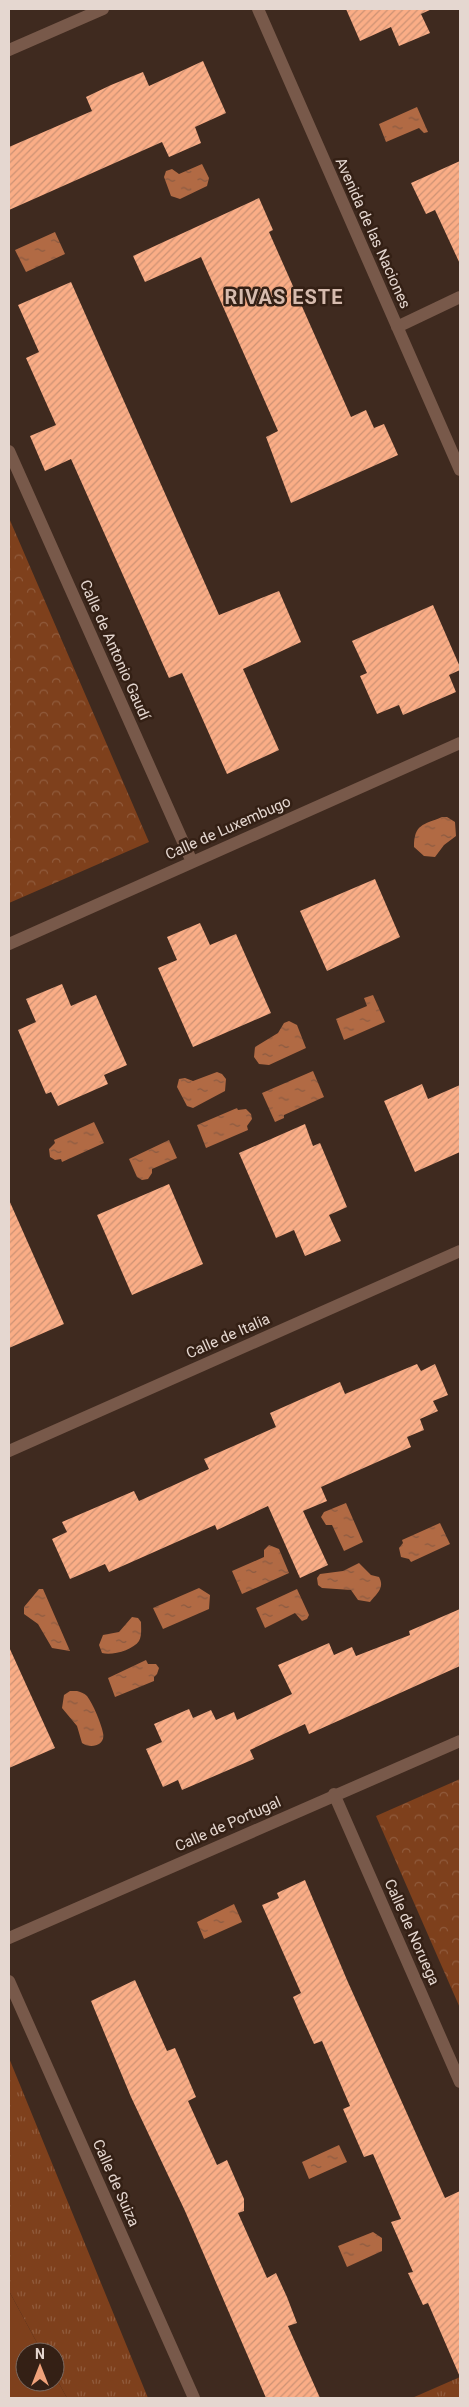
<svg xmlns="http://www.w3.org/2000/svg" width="469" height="2407" font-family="Roboto,sans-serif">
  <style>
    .grass { fill: url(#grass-tufts) }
    .park { fill: url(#park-crowns) }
    .garden { fill: #7e401c }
    .water { fill: url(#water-ripples) }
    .building { fill: url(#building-hatch) }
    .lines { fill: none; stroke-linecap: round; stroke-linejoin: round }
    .street { stroke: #78594a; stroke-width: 12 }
    .labels { text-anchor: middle; stroke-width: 5; stroke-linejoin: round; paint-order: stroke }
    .street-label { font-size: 15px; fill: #e5d7d0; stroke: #342015 }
    .district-label { font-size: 20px; font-weight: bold; letter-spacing: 1px; fill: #d6bbae; stroke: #342015 }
  </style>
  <defs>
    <pattern id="grass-tufts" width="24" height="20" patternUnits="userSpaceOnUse" patternTransform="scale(1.25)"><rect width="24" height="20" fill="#7e401c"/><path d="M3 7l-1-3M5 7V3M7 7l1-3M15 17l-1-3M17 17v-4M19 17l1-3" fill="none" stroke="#905b3c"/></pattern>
    <pattern id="park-crowns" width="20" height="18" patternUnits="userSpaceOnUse" patternTransform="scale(1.25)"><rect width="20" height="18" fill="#7e401c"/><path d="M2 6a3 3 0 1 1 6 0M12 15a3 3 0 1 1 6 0" fill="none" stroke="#905b3c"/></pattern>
    <pattern id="water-ripples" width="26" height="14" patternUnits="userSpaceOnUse" patternTransform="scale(1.25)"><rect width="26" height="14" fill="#b16a44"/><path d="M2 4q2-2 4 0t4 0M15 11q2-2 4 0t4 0" fill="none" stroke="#8b5b42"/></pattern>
    <pattern id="building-hatch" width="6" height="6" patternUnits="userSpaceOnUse" patternTransform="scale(1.25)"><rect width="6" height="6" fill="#faad86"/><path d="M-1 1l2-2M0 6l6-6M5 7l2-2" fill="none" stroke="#cd9274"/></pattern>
  </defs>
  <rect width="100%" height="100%" fill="#3f2a1f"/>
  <path class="grass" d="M9 2058 148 2398H67L55 2376V2352H42L9 2291Z
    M460 2377V2398H412Z"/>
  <path class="park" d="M9 518 149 842 9 903Z
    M460 1779V2008L376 1816Z"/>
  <path class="garden" d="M9 2291 42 2352H25V2382H55V2376L67 2398H9Z"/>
  <path class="water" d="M417 107 428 132 424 133 419 128 386 142 379 124Z
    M202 164 209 178 207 186 180 199 171 196 164 177 166 171 172 169 179 174Z
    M55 232 65 254 26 272 15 250Z
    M442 817H447L455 822 456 836 444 845 435 857 424 856 414 847C414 824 423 825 442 817Z
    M373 995 385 1022 344 1040 336 1019 367 1006 364 998Z
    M289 1021 297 1025 306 1048 269 1065 259 1064 254 1057 255 1047 278 1033 284 1023Z
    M313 1071 324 1097 284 1115V1118L275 1122 262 1093Z
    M217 1072 222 1074 226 1079 225 1091 193 1108 187 1106 177 1087 179 1079 185 1078 193 1081Z
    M237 1108 238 1110 246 1109 251 1114 252 1119 247 1126 248 1130 206 1148 197 1125Z
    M94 1122 104 1143 62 1162 61 1159 55 1160 50 1157 49 1149 55 1143 54 1140Z
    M169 1140 177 1158 152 1169V1173L148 1179 142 1180 137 1177 129 1159Z
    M346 1503 363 1542 344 1551 332 1525H326L321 1517 324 1512Z
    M440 1523 450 1544 411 1562 409 1559 401 1557 399 1548 403 1543 402 1540Z
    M269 1545 279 1549 289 1573 242 1594 232 1571 264 1557V1550Z
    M359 1563 371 1575 379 1577C385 1588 377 1593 370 1602L358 1600 351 1590 322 1588 318 1585 317 1578 320 1574 343 1571Z
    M199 1588 210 1595 209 1609 163 1629 153 1608Z
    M39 1589H43L70 1651 52 1648 38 1624 24 1614V1607Z
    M297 1589 309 1615 307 1619 302 1621 295 1613 265 1628 256 1608Z
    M132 1617 138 1618 141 1622C141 1628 142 1636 139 1641 133 1650 112 1656 102 1653L99 1645 103 1635 119 1632Z
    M146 1660 148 1664H156L159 1668 157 1674 154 1677V1681L115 1697 108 1678Z
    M77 1691C80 1692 84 1693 87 1696 93 1704 101 1723 103 1733 106 1746 90 1749 82 1743L77 1726 62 1708 64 1695 70 1691Z
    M234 1904 242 1922 204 1939 197 1922Z
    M339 2145 347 2162 309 2179 302 2162Z
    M373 2232 382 2238V2251L347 2267 338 2246Z"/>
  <path class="building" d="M346 9H432L421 14 430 33 399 46 391 27 360 41Z
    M203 61 226 113 195 127 201 143 169 157 162 142 9 210V147L92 111 86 97 111 85 143 72 149 86Z
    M460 161V264L435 210 426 214 411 183Z
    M259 198 273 230 269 232 351 417 366 410 374 428 384 424 398 455 291 503 266 437 278 431 201 257 145 282 133 256Z
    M71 282 219 615 279 591 301 642 243 669 279 750 227 774 182 673 169 678 71 459 45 471 30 436 56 425 26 358 39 352 18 305Z
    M433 605 460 667V670L449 675 456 692 403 715 399 705 377 714 360 676 367 673 352 641Z
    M375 879 400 937 327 971 300 911Z
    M200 923 210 945 236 934 271 1013 193 1047 158 968 177 960 167 937Z
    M62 984 71 1006 96 995 127 1065 104 1075 108 1084 58 1106 51 1092 46 1094 18 1030 36 1022 26 999Z
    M422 1084 428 1099 460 1085V1152L415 1172 384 1101Z
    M305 1124 313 1146 320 1143 347 1207 329 1215 341 1241 305 1256 294 1230 276 1238 239 1153Z
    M169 1184 203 1264 132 1295 97 1215Z
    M9 1200 64 1324 9 1348Z
    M417 1364 421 1371 435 1364 448 1395 433 1401 438 1411 420 1419 424 1430 407 1437 411 1447 321 1487 327 1501 303 1511 328 1565 300 1578 268 1506 217 1530 215 1525 109 1572 105 1564 70 1579 52 1539 67 1532 62 1522 134 1491 139 1501 209 1469 204 1459 276 1427 270 1413 340 1382 345 1394Z
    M460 1609V1666L309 1734 305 1724 250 1750 254 1759 182 1790 178 1780 163 1787 146 1749 162 1742 154 1724 189 1709 193 1718 211 1710 216 1720 234 1712 237 1720 292 1694 278 1665 329 1643 334 1655 352 1647 356 1656 410 1635 409 1631Z
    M9 1647 55 1748 9 1768Z
    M305 1880 347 1980 445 2198 460 2191V2377L428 2303 423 2305 408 2273 413 2272 391 2222 401 2219 373 2154 364 2157 343 2109 350 2106 322 2041 314 2044 303 2020 293 1997 301 1993 262 1905 279 1898 277 1893Z
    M135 1980 167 2051 175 2048 196 2097 188 2101 217 2165 227 2160 244 2199V2211L238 2213 267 2278 276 2273 287 2297 297 2323 288 2326 320 2398H266L185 2211 131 2097 91 2001Z"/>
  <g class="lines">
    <path class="street" d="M258 9 460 470
      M9 50 103 9
      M397 327 460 297
      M9 451 192 862
      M9 944 460 743
      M9 1451 460 1251
      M334 1794 460 2082
      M9 1938 460 1741
      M9 1981 194 2398"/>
  </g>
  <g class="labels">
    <g class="street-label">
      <text transform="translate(373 233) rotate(66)" y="5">Avenida de las Naciones</text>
      <text transform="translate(115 650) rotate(66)" y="5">Calle de Antonio Gaudí</text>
      <text transform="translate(228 828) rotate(-24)" y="5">Calle de Luxembugo</text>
      <text transform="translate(228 1336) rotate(-24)" y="5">Calle de Italia</text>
      <text transform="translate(228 1824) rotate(-24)" y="5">Calle de Portugal</text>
      <text transform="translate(412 1932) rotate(66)" y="5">Calle de Noruega</text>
      <text transform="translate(116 2183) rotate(66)" y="5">Calle de Suiza</text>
    </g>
    <g class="district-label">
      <text x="284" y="304">RIVAS ESTE</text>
    </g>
  </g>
  <rect width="469" height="2407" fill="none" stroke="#e5d7d0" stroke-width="20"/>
  <g transform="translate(40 2367)"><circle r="24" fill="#342015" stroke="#7b6960"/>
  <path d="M0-4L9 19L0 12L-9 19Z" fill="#f0a27a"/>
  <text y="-8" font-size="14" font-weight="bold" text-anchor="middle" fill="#e5d7d0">N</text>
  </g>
</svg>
